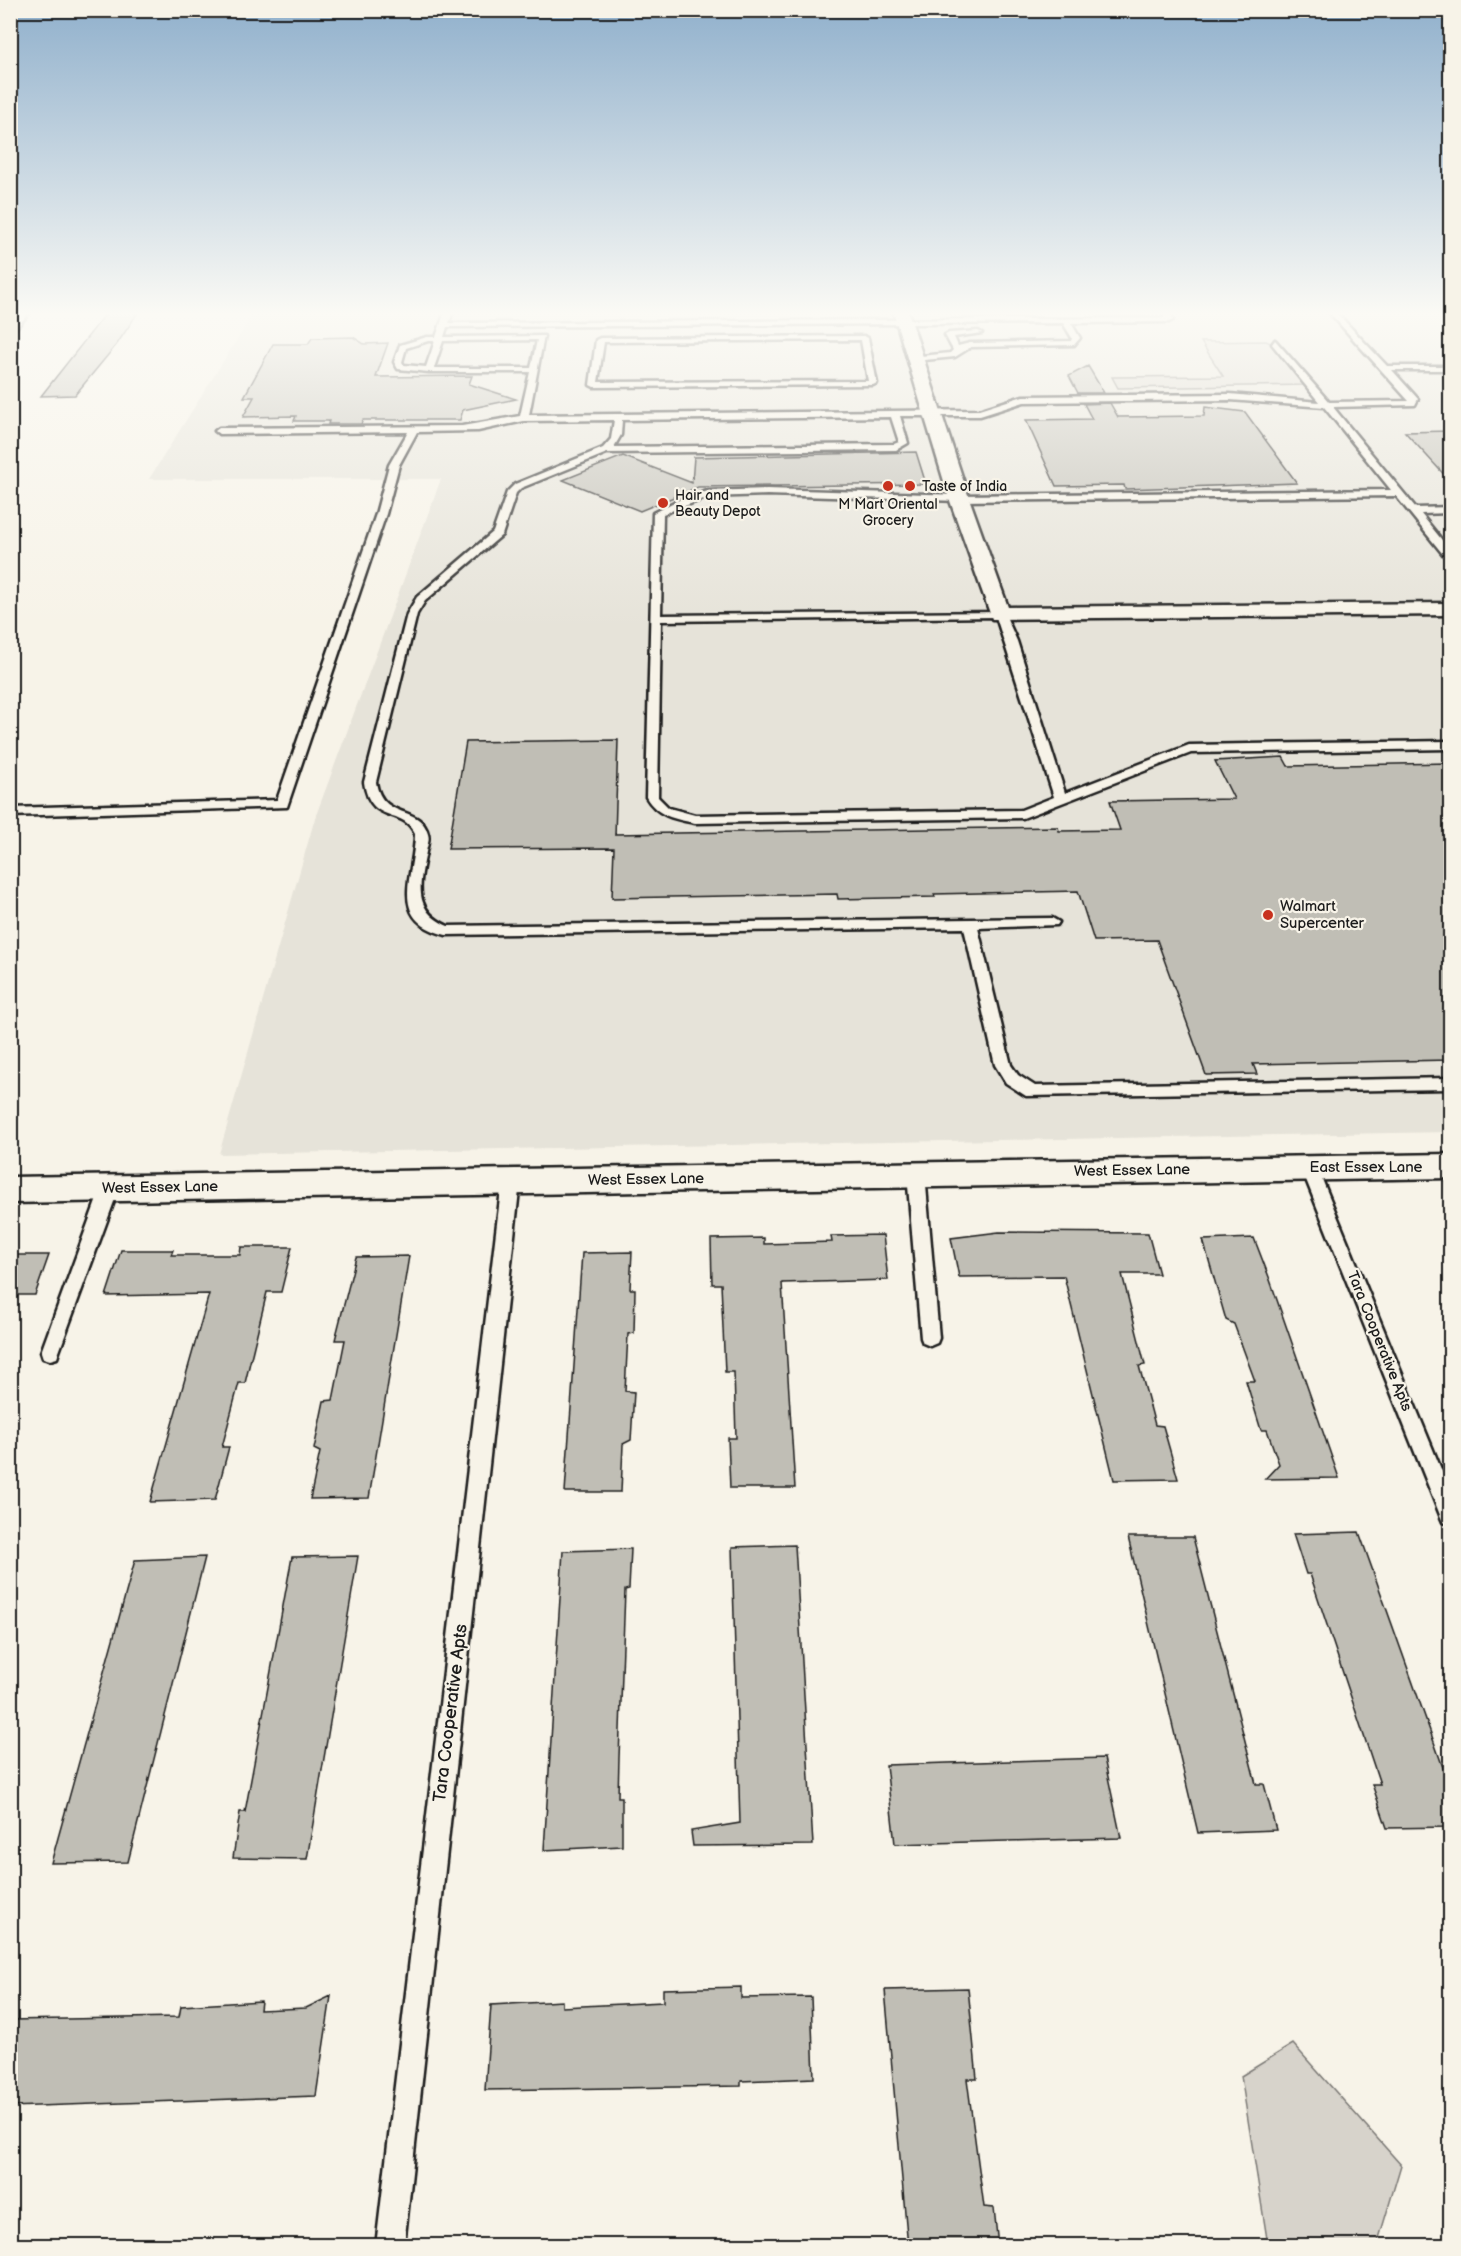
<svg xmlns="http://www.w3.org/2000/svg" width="1461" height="2256" font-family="'Balsamiq Sans',sans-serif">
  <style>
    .built { fill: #e6e3d9 }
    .green { fill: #d7d3cb; stroke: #7a7874; stroke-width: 1.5 }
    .building { fill: #c0beb5; stroke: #1c1c1c; stroke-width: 1.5 }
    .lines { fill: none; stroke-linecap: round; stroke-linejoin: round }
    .service-casing { stroke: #1c1c1c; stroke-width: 5 }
    .minor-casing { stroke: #1c1c1c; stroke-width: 5 }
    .service { fill: #f7f3e8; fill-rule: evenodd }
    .minor { fill: #f7f3e8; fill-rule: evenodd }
    .poi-dot { fill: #c8321e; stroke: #f7f3e8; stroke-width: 2 }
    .labels { text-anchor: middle; stroke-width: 4.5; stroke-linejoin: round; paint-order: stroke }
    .far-poi-label { font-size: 14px; fill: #1c1c1c; stroke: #f7f3e8; text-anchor: start }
    .poi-label { font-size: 15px; fill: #1c1c1c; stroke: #f7f3e8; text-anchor: start }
    .street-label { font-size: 15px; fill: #1c1c1c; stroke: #f7f3e8 }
    .near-street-label { font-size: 18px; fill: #1c1c1c; stroke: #f7f3e8 }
  </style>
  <rect width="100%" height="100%" fill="#f7f3e8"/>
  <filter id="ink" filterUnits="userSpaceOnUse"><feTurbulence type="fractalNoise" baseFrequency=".0167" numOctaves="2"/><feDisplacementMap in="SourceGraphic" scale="12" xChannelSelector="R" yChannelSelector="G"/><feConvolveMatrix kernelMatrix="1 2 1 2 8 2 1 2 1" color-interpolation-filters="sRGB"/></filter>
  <g filter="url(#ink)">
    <path class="built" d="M255 311H1450V1132L219 1154 315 818 441 479H149Z"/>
    <path class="green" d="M1266 341 1275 345 1307 385 1118 388 1112 377 1223 376 1201 342Z
      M1293 2044 1401 2165 1377 2245H1268L1241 2076Z"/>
    <path class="building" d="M108 311H139L117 344 75 395 41 396Z
      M353 337 364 344 388 343 376 377 472 376 469 384 516 399 463 410 460 420H363L361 424H328L329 421H294L296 416 243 417 254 397H244L273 344H308L312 338Z
      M1088 366 1104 393H1078L1069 376Z
      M1110 403 1118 417 1204 416 1205 407 1245 412 1297 483 1125 489 1124 485 1056 486 1026 420 1092 419 1084 404Z
      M1450 431V481L1405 432Z
      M916 452 926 484 698 487 640 511 563 480 623 456 692 483 694 457Z
      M618 740 615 836V834L1058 827 1059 831 1120 830 1110 801 1234 799 1215 761 1283 757 1288 766 1450 763V1060L1253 1064 1257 1074 1206 1075 1157 940 1094 941 1078 891 934 894 935 897 838 899 837 894 612 898 614 848 448 849 466 742Z
      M999 1232 1148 1233 1159 1274H1122L1145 1365 1139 1366 1147 1395 1155 1425 1163 1426 1178 1479 1114 1480 1064 1276 959 1277 951 1238Z
      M883 1235 888 1280 782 1283 795 1488H730L728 1438H736L734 1372H725L721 1284H712L711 1239 764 1238V1244L832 1242 831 1236Z
      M1254 1238 1269 1277 1339 1478 1265 1479 1279 1464 1267 1430H1261L1246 1381H1255L1234 1324 1226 1320 1203 1240Z
      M241 1247H292L281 1292H267L245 1383H239L222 1447H229L215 1500 150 1502 209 1294 106 1296 121 1250H173L171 1255H240Z
      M632 1252 630 1289H635L634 1333 628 1334 625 1391 634 1392 631 1440 623 1444 621 1492H565L582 1253Z
      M10 1255H49L35 1295H10Z
      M409 1256 369 1498 310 1499 320 1452 314 1449 324 1401 333 1400 345 1340H335L356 1257Z
      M1359 1532 1450 1787V1827L1387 1828 1372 1784H1380L1310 1574H1306L1293 1534Z
      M1128 1537H1193L1256 1784H1264L1276 1830 1198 1833Z
      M795 1545 813 1845 693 1846 691 1831 740 1823 732 1547Z
      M631 1549 629 1589 625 1590 619 1758 618 1797H622V1846L544 1850 563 1551Z
      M358 1556 307 1859 233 1858 240 1812H245L292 1557Z
      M205 1557 128 1862 51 1863 135 1560Z
      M1104 1758 1121 1838 895 1844 886 1765Z
      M741 1987V1998L811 1997 814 2078 741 2081V2086L485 2090 491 2005 562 2001V2007L663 2002V1989Z
      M968 1988 977 2079H967L984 2207 994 2208 998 2246H908L885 1990Z
      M331 1996 316 2096 10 2107V2020L179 2017 181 2006 261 2001 260 2010 306 2008Z"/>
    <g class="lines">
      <g class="service-casing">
        <path id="service" d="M445 311H453L449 323 1164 318 1162 311H1170L1173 320 1169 322 1071 323 1080 338 1074 345 971 347 955 357 914 361 911 357 950 353 953 350 945 335 949 333 978 331 982 333 954 337 958 346 970 343 1071 341 1072 338 1063 323 447 327 444 337 544 336 529 415 979 410 1023 396 1230 394 1319 402 1272 344 1275 340 1329 402 1409 401 1328 311H1335L1387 366H1450V370H1392L1418 399 1415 405 1333 407 1416 508 1450 507V513L1421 514 1450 550V559L1446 558 1396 496 959 501 767 495 709 497 663 514 661 615 1004 612 1017 641 1065 793 1189 745 1450 741V749L1191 753 1023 818 695 823C674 819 657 816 646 797L653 513 676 501 708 491 767 489 959 495 1391 490 1324 407 1230 400 1024 402 980 416H900L908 443 896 450 607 453 521 488 516 493 502 535 425 601 417 614 376 782C382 821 421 804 428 834 430 840 427 846 426 852 419 886 413 910 448 926L1052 918 1059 922 1057 925 978 928 1011 1065 1018 1075 1035 1086 1450 1078V1089L1026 1096 1006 1083 995 1065 964 928 446 935C386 920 415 875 415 834 403 806 370 826 364 782L407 614 417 597 493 532 507 492 515 484 603 448 611 439 614 420 524 421 478 431 417 432 399 465 386 514 287 807 10 816V808L277 800 376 514 389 465 408 432 219 434 215 431 219 428 462 426 520 416 530 372H429L398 369 394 362 400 345 427 337H436ZM537 340 531 368H434L443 341ZM428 341H435L426 367 404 365 402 362 406 348ZM891 417 899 442 894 444 614 447 621 435 622 420ZM996 617 1054 797 1021 810 695 815 669 808 658 797 661 621Z
          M1446 311H1450V314H1447Z
          M864 336 868 338 877 383 873 385 594 387 590 385 596 340 600 338ZM861 340 868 381 598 382 604 342Z
          M1309 1161 1315 1163 1317 1167 1450 1491V1524L1443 1522 1440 1515 1301 1167 1303 1163Z
          M916 1168 922 1170 925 1174 939 1338 937 1343 930 1346 923 1343 921 1338 907 1174 910 1170Z
          M511 1175 517 1176 520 1181 404 2246H376L502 1181 505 1176Z
          M110 1182 116 1183 119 1188 59 1352 57 1358 50 1360 43 1358 41 1352 101 1188 104 1183Z"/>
      </g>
      <g class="minor-casing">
        <path id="minor" d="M15 311H31L15 329 10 330V317Z
          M893 311H908L969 498 1008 607 1450 603V615L992 619 949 498Z
          M1450 1154V1178L10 1203V1177Z"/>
      </g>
      <use href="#service" class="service"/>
      <use href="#minor" class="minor"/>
    </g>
  </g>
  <linearGradient id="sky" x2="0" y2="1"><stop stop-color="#90b0cc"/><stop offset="0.5" stop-color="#fbfaf5"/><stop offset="1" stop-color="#fbfaf5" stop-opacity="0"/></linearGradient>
  <rect width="1461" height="627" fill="url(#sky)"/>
  <g class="poi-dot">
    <circle cx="888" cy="486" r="6"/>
    <circle cx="910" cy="486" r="6"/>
    <circle cx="663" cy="503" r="6"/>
    <circle cx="1268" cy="915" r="6"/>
  </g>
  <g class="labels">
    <g class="far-poi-label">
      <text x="922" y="491">Taste of India</text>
      <text x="675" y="500">Hair and<tspan x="675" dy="16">Beauty Depot</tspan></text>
      <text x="888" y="509" text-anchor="middle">M Mart Oriental<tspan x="888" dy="16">Grocery</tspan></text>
    </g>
    <g class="poi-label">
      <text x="1280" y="911">Walmart<tspan x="1280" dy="17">Supercenter</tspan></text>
    </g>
    <g class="street-label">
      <text x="1366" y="1172">East Essex Lane</text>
      <text transform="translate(1132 1170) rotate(-1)" y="5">West Essex Lane</text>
      <text transform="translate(646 1179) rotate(-1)" y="5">West Essex Lane</text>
      <text transform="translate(160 1187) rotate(-1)" y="5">West Essex Lane</text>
      <text transform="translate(1380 1341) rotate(68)" y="5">Tara Cooperative Apts</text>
    </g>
    <g class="near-street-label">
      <text transform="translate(450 1713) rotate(-83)" y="6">Tara Cooperative Apts</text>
    </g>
  </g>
  <rect width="1461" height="2256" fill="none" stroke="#f7f3e8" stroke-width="36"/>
  <rect x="18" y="18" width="1425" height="2220" fill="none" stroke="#1c1c1c" stroke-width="2" filter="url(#ink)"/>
</svg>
